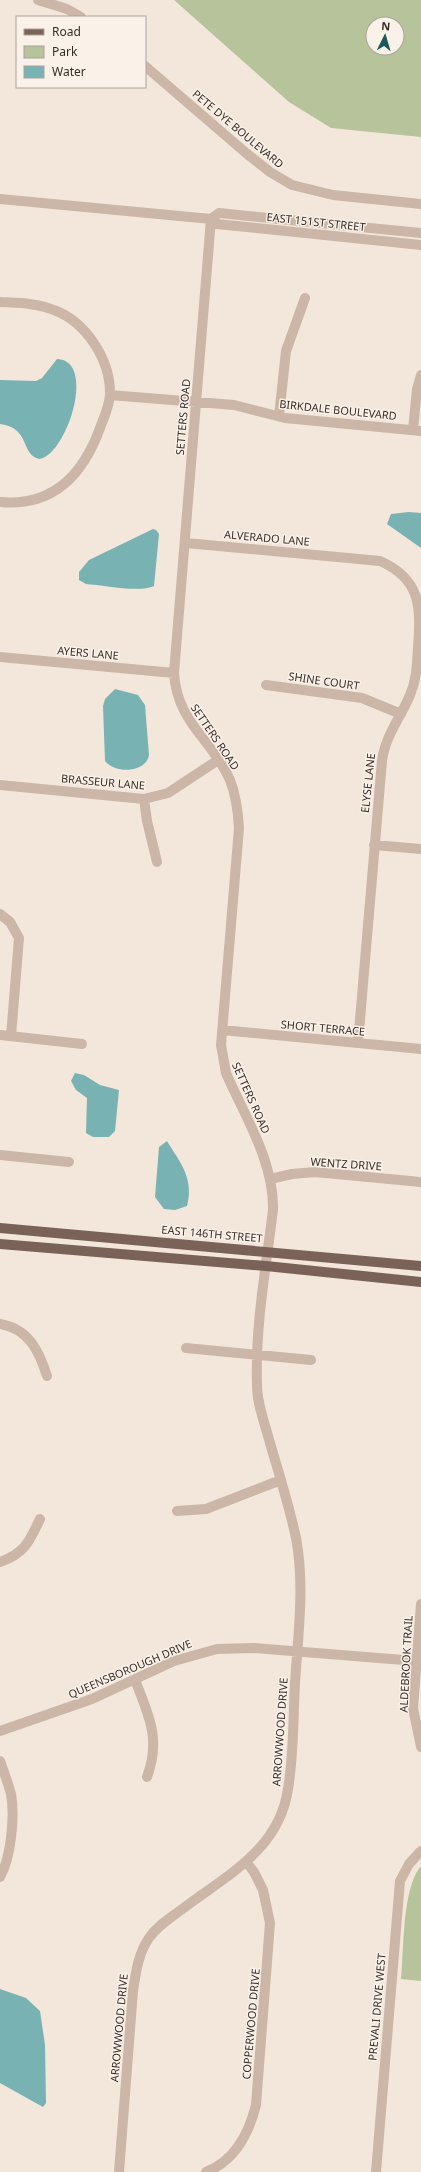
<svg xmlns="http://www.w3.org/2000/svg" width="421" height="2172" font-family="'Noto Sans',sans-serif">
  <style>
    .green { fill: #b7c39b; fill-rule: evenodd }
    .water { fill: #79b2b2 }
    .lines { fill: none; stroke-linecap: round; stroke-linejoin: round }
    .minor { stroke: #ccb6a7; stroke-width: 10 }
    .major { stroke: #7b6258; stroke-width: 10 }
    .labels { text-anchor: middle; stroke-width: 3; stroke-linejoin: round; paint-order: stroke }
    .street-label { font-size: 11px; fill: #382c28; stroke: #faf1e8 }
  </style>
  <rect width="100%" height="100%" fill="#f3e7dc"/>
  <path class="green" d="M174 0H421V137L331 128 289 102ZM373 24H397V48H373Z
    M421 1866V1981L401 1979C404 1949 402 1888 421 1866Z"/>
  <path class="water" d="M57 359C97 360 67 455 39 459 20 454 31 428 0 424V380L36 381 42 378Z
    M409 512 421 513V548L387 524 391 514Z
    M153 529 156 530 159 534 154 586C139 593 103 585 86 584L79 580V572L89 560Z
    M115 689 138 695 145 705 149 755C146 773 115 774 105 761L103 706 105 699Z
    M75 1073 84 1075 100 1085 119 1090 115 1131 109 1137H93L86 1133 87 1098 76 1090 71 1081Z
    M167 1141C181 1164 194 1178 187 1206L175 1210 164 1209 155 1197 159 1147Z
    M0 1989 26 1998 40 2011 45 2045 46 2103 43 2107 0 2083Z"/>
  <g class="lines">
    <path class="minor" d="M38 0 67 9 81 17
      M145 66 246 153 270 172 292 185 333 195 421 204
      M0 199 211 219 217 224 421 245
      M211 219 219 213 421 233
      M0 302C18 303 37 303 54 310 86 322 110 359 110 393 110 405 104 417 100 428 83 475 53 507 0 502
      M110 395 234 405 285 418 421 431
      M279 416 286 351 305 298
      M413 430 417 389 421 375
      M186 543 380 561C421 579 421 607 418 647 417 663 417 679 410 695 401 717 385 736 382 761L358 1043
      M0 657 174 673
      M266 685 362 698 401 714
      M0 785 144 799 168 793 218 760
      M144 799 147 821 157 862
      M374 845 421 849
      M0 914 10 922 19 938 11 1036
      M222 1030 421 1049
      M0 1035 82 1044
      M0 1155 69 1162
      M270 1179 292 1174 315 1172 421 1182
      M0 1324C29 1329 39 1351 47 1376
      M186 1348 311 1360
      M177 1511 206 1509 281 1480
      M0 1562C25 1553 29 1542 40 1519
      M421 1604 413 1708 421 1747
      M135 1680C149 1716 161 1739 147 1777
      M0 1731 92 1699 174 1661 217 1649 254 1648 416 1661
      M0 1761C4 1772 8 1783 11 1794 15 1816 11 1858 0 1877
      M119 2172 133 1991C136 1972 138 1954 149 1938 157 1926 170 1918 181 1910 225 1876 279 1851 288 1789 294 1754 293 1718 295 1683 298 1635 305 1585 296 1538 289 1505 279 1474 270 1443 265 1424 257 1404 257 1385 255 1327 266 1267 273 1210 274 1161 245 1117 226 1073L221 1045 239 828C238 811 236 795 230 780 212 739 177 723 174 673L211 219
      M206 2172C235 2161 249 2133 256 2105L270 1923 263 1890 254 1872 247 1863
      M376 2172 400 1881 409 1864 421 1851"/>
    <path class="major" d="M0 1228 421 1266
      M0 1244 266 1266 421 1282"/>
  </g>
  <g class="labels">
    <g class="street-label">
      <text transform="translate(238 129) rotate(40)" y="4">PETE DYE BOULEVARD</text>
      <text transform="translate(316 222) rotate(6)" y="4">EAST 151ST STREET</text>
      <text transform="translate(338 410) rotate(6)" y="4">BIRKDALE BOULEVARD</text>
      <text transform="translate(183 417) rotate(-85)" y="4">SETTERS ROAD</text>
      <text transform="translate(267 538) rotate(5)" y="4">ALVERADO LANE</text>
      <text transform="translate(88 653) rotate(5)" y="4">AYERS LANE</text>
      <text transform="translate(324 681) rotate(8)" y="4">SHINE COURT</text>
      <text transform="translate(215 737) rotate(56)" y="4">SETTERS ROAD</text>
      <text transform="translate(103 782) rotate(5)" y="4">BRASSEUR LANE</text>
      <text transform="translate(368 783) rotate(-84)" y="4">ELYSE LANE</text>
      <text transform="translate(323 1028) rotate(5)" y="4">SHORT TERRACE</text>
      <text transform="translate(251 1098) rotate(66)" y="4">SETTERS ROAD</text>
      <text transform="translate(346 1164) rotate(4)" y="4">WENTZ DRIVE</text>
      <text transform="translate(212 1234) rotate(5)" y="4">EAST 146TH STREET</text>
      <text transform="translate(406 1664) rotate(-87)" y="4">ALDEBROOK TRAIL</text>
      <text transform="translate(130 1669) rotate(-23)" y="4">QUEENSBOROUGH DRIVE</text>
      <text transform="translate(280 1732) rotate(-86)" y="4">ARROWWOOD DRIVE</text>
      <text transform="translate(377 2007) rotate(-85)" y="4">PREVALI DRIVE WEST</text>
      <text transform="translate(251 2024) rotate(-85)" y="4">COPPERWOOD DRIVE</text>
      <text transform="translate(119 2028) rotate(-85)" y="4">ARROWWOOD DRIVE</text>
    </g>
  </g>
  <rect x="16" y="16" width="130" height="72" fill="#faf1e8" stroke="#aca29b"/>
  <rect x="24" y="29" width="20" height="6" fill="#7b6258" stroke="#aca29b"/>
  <text x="52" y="36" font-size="12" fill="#382c28">Road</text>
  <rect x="24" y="46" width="20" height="12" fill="#b7c39b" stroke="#aca29b"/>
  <text x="52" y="56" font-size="12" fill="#382c28">Park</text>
  <rect x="24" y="66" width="20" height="12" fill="#79b2b2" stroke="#aca29b"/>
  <text x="52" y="76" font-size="12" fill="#382c28">Water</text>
  <g transform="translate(385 36) rotate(5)"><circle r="19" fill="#faf1e8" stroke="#aca29b"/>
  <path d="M0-3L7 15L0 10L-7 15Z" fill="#1b5a5c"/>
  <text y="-6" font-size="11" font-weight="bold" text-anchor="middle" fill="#382c28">N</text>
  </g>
</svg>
